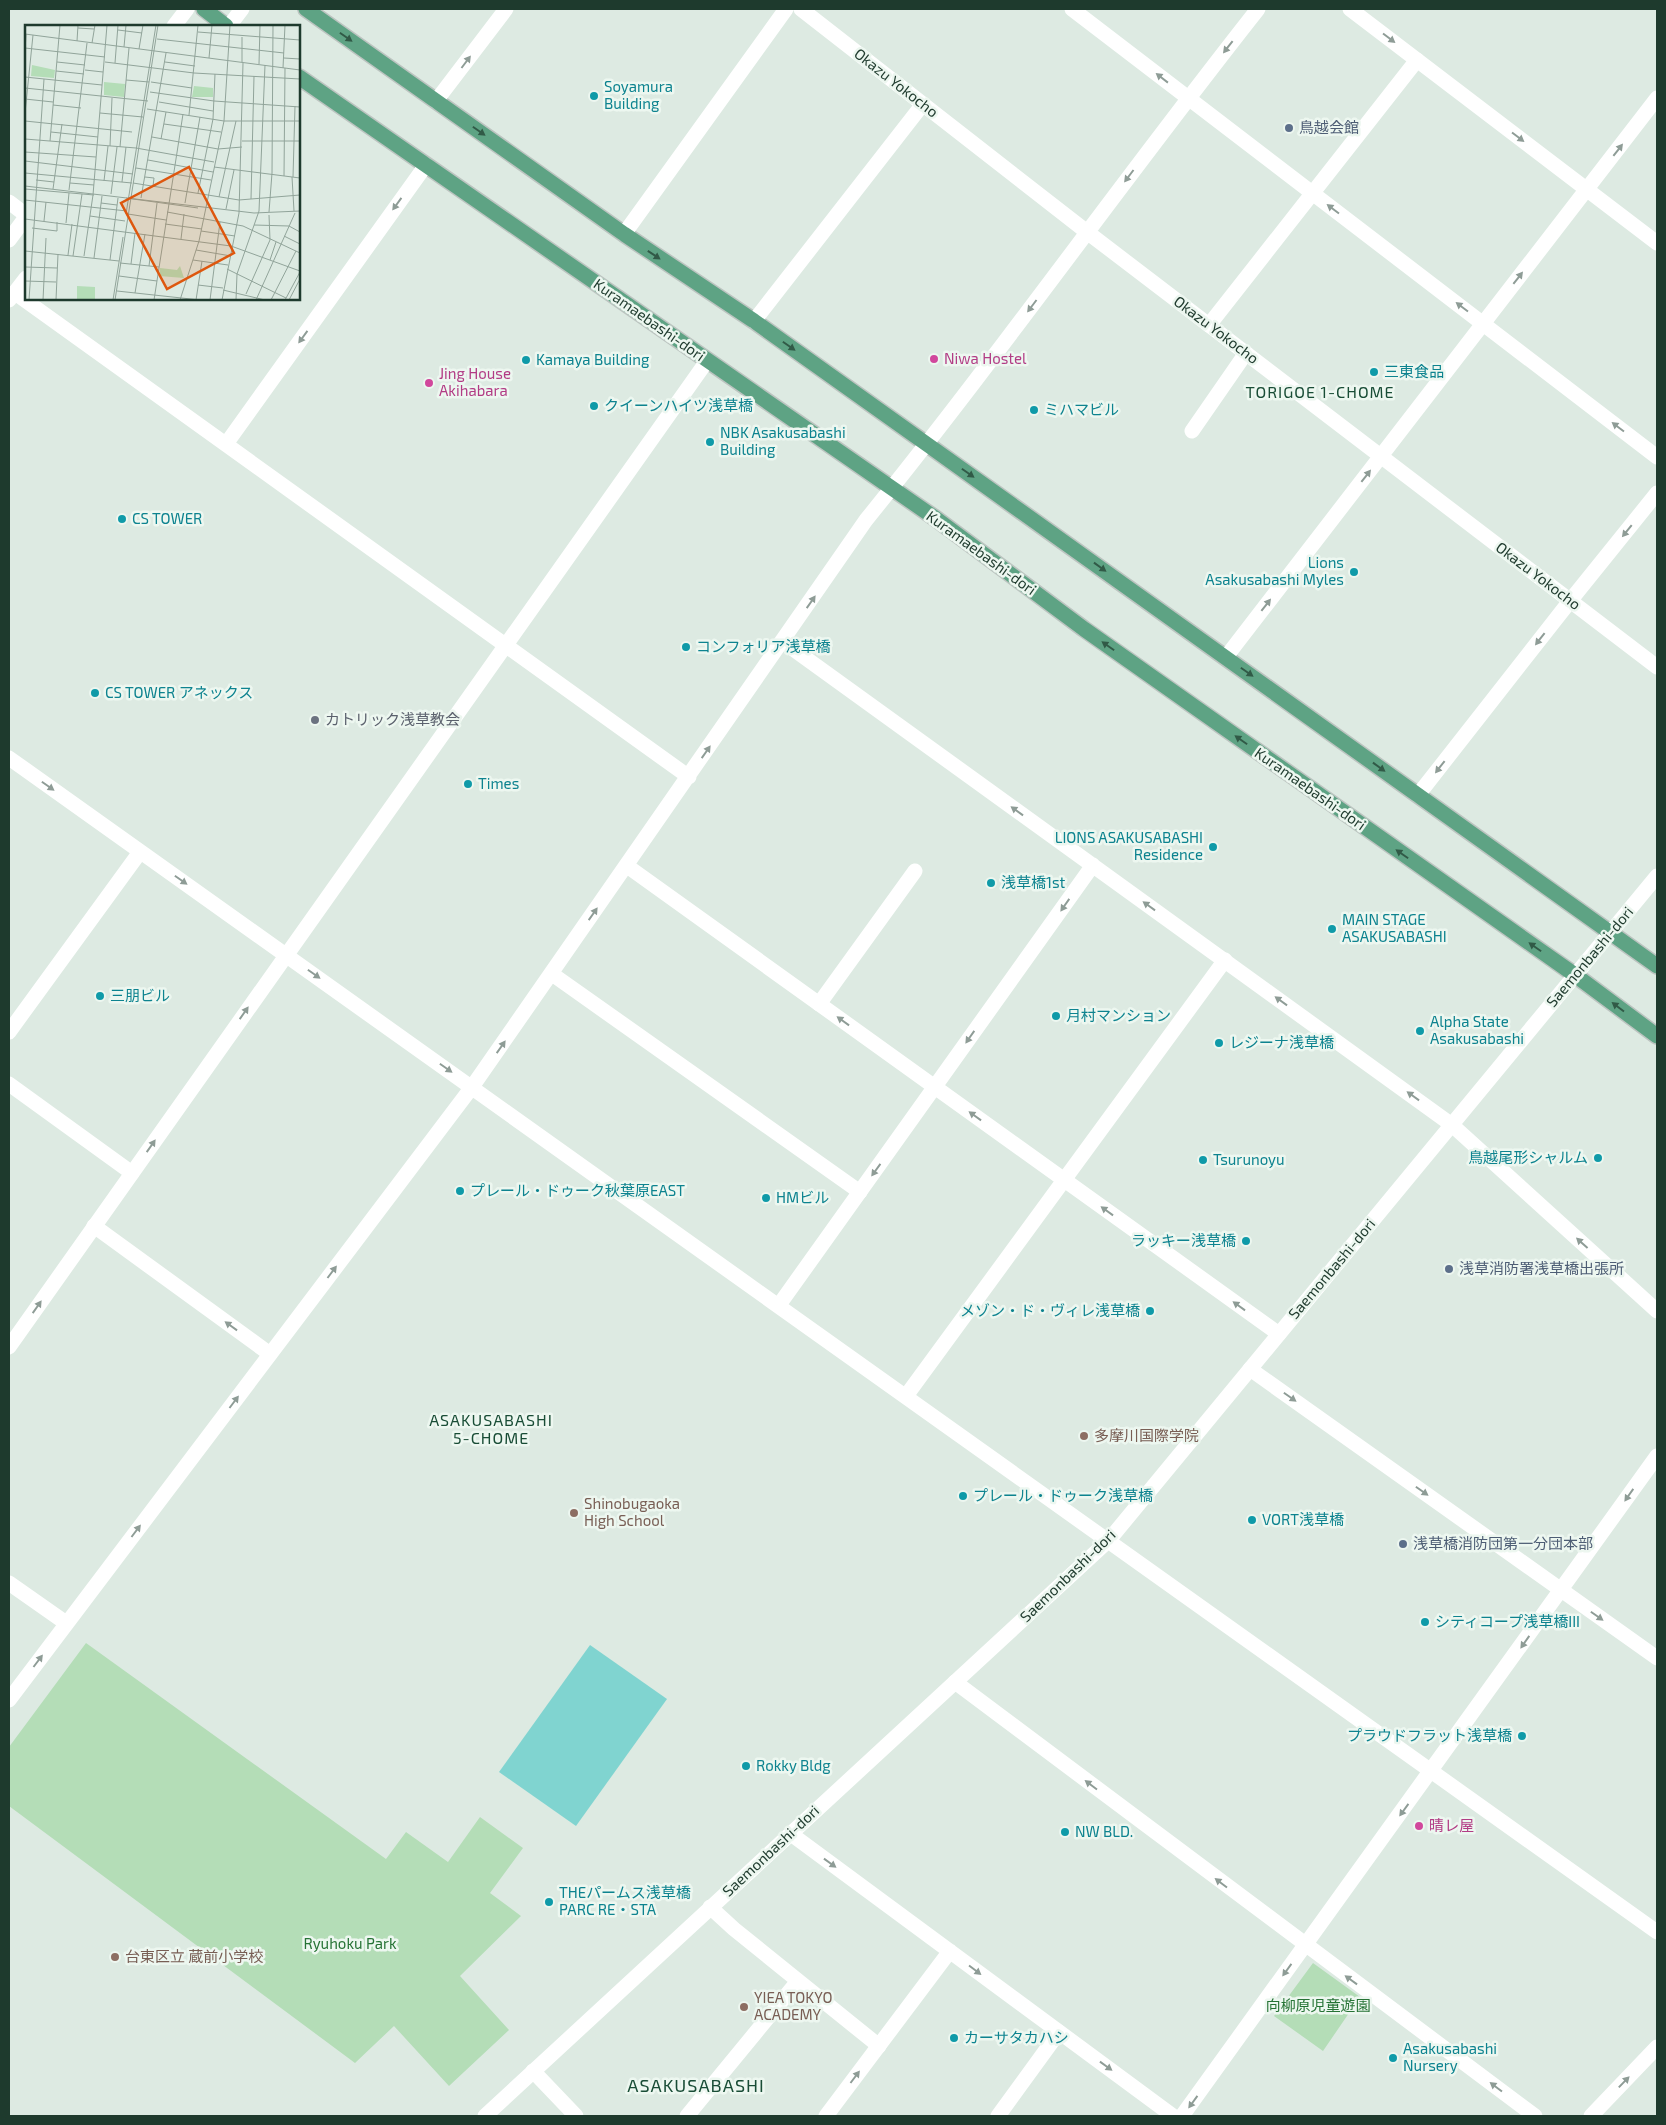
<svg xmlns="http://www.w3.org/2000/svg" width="1666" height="2125" font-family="'Exo 2','Noto Sans JP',sans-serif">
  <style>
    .green { fill: #b4ddb7 }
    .water { fill: #80d4d0 }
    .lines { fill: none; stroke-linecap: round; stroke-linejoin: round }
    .primary-casing { stroke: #bcc4c0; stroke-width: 18 }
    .service { stroke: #fff; stroke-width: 15 }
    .minor { stroke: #fff; stroke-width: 15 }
    .tertiary { stroke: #fff; stroke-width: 15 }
    .primary { stroke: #5ea384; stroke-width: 15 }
    .oneway { fill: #315a47 }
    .oneway2 { fill: #8e9c96 }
    .culture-dot { fill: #0f9aa8; stroke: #edf7f0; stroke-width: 2 }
    .service-dot { fill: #5c6f8a; stroke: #edf7f0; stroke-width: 2 }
    .hotel-dot { fill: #d1479c; stroke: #edf7f0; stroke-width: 2 }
    .worship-dot { fill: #6b7280; stroke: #edf7f0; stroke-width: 2 }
    .education-dot { fill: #8d6e63; stroke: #edf7f0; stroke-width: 2 }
    .labels { text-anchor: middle; stroke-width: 5; stroke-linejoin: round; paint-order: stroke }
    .street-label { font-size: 15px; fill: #1e3a2d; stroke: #edf7f0 }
    .culture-label { font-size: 15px; fill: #0d838f; stroke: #edf7f0; text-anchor: start }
    .service-label { font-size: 15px; fill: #4e5e75; stroke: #edf7f0; text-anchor: start }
    .hotel-label { font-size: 15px; fill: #b23c85; stroke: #edf7f0; text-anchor: start }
    .worship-label { font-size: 15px; fill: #5b616d; stroke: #edf7f0; text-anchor: start }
    .education-label { font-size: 15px; fill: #785e54; stroke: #edf7f0; text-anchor: start }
    .park-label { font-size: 15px; fill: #267335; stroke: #edf7f0 }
    .neighbourhood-label { font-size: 16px; letter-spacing: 1px; fill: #194d36; stroke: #edf7f0 }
    .quarter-label { font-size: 18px; letter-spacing: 1px; fill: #194d36; stroke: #edf7f0 }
    .inset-road { fill: none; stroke: #91a49a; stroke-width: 1 }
    .view { fill: #de570e; fill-opacity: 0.15; stroke: #de570e; stroke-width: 2.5 }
    .inset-edge { fill: none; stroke: #1e3a2d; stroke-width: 2.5 }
  </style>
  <rect width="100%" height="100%" fill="#ddeae2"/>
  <path class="green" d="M86 1643 386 1859 406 1832 448 1862 480 1817 523 1848 490 1893 521 1916 460 1976 509 2030 449 2086 394 2026 355 2063 9 1806V1747Z
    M1313 1963 1360 1997 1323 2051 1274 2016Z"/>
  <path class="water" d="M590 1645 667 1699 576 1826 499 1772Z"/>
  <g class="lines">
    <g class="primary-casing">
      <path id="primary" d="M204 9 226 26
        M306 9 624 234 754 321 928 445 1657 966
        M299 77 935 518 1084 629 1575 975 1657 1036"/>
    </g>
    <path class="service" d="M1072 9 1657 457
      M754 321 923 104
      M1209 325 1417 60
      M1192 431 1246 353
      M226 444 426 165
      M1418 795 1570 601
      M552 974 860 1192
      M819 1004 915 871
      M9 1084 132 1173
      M94 1226 270 1354
      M906 1396 1225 960
      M710 1907 734 1929 879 2046
      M533 2071 576 2116
      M687 2116 798 1981
      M998 2116 1059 2032"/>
    <path class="minor" d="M801 9 1087 232 1657 667
      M1350 9 1657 243
      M436 101 506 9
      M9 202 26 215
      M624 234 786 9
      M15 293 689 777
      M1570 601 1657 493
      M782 641 1452 1125 1657 1311
      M1226 657 1657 98
      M9 758 1657 1932
      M627 866 1279 1334
      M9 1032 140 852
      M779 1305 1093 865
      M9 1347 707 361
      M1250 1369 1657 1658
      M9 1583 66 1623
      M955 1682 1535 2116
      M9 1700 472 1087 866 520C1001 353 1125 177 1258 9
      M791 1834 1173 2116
      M826 2116 950 1951
      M1182 2116 1657 1456
      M1591 2116 1657 2047"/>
    <path class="tertiary" d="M174 26 187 9
      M229 26 242 9
      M9 240 26 217
      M9 300 26 278
      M485 2116 1109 1540 1657 876"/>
    <use href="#primary" class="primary"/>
  </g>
  <defs><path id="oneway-solid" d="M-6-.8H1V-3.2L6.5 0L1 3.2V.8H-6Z" transform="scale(1.25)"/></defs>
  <g class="oneway">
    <use href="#oneway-solid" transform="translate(346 37) rotate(35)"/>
    <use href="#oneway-solid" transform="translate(479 131) rotate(35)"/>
    <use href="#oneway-solid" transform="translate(654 255) rotate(34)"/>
    <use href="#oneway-solid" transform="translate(789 346) rotate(35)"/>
    <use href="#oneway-solid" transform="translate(968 473) rotate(35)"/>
    <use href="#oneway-solid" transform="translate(1100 567) rotate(36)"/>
    <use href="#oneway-solid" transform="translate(1108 646) rotate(-145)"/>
    <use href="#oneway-solid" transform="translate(1247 672) rotate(35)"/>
    <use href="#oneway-solid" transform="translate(1241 740) rotate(-145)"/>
    <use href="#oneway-solid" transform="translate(1379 767) rotate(36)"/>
    <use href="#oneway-solid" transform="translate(1402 854) rotate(-145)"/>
    <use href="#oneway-solid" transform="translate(1535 947) rotate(-145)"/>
    <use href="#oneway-solid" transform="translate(1618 1007) rotate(-143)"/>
  </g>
  <g class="oneway2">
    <use href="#oneway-solid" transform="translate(1389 38) rotate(37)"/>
    <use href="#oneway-solid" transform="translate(1228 47) rotate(128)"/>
    <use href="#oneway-solid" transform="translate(466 62) rotate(-53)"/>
    <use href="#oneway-solid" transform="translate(1162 78) rotate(-142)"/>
    <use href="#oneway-solid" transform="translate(1518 137) rotate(37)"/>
    <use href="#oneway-solid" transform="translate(1618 150) rotate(-52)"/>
    <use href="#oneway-solid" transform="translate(1129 176) rotate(127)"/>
    <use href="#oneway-solid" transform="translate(397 204) rotate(126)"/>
    <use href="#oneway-solid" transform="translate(1333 209) rotate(-143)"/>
    <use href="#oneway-solid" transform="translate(1518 278) rotate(-52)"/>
    <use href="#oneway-solid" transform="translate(1032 306) rotate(127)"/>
    <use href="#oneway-solid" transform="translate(1462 307) rotate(-143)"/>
    <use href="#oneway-solid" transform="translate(303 337) rotate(126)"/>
    <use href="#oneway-solid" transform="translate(1618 427) rotate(-143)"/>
    <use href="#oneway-solid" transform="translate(1366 476) rotate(-52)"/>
    <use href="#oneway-solid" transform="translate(1627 531) rotate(129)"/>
    <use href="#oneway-solid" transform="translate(811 602) rotate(-55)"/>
    <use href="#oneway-solid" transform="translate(1266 605) rotate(-52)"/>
    <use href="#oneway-solid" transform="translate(1540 639) rotate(128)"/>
    <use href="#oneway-solid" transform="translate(706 752) rotate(-55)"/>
    <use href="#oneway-solid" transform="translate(1440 767) rotate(128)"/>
    <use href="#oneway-solid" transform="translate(48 786) rotate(35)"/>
    <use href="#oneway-solid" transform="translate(1017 811) rotate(-144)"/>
    <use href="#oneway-solid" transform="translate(181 880) rotate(35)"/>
    <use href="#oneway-solid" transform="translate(1065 905) rotate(125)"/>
    <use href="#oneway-solid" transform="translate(1149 906) rotate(-144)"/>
    <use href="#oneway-solid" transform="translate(593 914) rotate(-55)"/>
    <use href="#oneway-solid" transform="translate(314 974) rotate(35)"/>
    <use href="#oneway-solid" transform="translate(1281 1001) rotate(-144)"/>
    <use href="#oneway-solid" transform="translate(244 1013) rotate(-55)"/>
    <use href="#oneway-solid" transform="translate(843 1021) rotate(-144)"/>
    <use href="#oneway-solid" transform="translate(970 1037) rotate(125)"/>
    <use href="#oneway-solid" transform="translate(501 1047) rotate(-55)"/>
    <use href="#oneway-solid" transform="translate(446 1068) rotate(35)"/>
    <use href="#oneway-solid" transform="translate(1413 1096) rotate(-144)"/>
    <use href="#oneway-solid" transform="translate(975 1116) rotate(-144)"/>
    <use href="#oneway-solid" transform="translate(151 1146) rotate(-55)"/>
    <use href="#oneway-solid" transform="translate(876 1170) rotate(126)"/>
    <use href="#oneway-solid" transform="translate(1107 1211) rotate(-144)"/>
    <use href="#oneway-solid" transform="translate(1582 1243) rotate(-138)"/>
    <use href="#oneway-solid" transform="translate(332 1272) rotate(-53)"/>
    <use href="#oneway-solid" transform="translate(1239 1306) rotate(-144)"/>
    <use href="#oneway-solid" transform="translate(37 1307) rotate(-55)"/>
    <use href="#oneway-solid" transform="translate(231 1326) rotate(-144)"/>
    <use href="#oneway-solid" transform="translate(1290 1397) rotate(35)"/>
    <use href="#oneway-solid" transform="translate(234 1402) rotate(-53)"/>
    <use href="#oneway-solid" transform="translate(1422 1491) rotate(35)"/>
    <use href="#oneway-solid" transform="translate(1629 1495) rotate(125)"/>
    <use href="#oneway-solid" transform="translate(136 1531) rotate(-53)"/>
    <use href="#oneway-solid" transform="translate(1597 1616) rotate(35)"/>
    <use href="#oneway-solid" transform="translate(1525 1642) rotate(125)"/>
    <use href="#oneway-solid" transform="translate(38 1661) rotate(-53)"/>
    <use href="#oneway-solid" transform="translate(1091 1785) rotate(-143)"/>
    <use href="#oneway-solid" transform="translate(1404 1810) rotate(126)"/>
    <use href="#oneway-solid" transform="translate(830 1863) rotate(36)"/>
    <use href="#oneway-solid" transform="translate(1221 1883) rotate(-143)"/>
    <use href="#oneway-solid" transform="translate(975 1970) rotate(37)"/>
    <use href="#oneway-solid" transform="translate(1287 1970) rotate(126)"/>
    <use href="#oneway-solid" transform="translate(1351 1980) rotate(-144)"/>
    <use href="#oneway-solid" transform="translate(1106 2066) rotate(36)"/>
    <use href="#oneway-solid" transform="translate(855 2077) rotate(-53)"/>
    <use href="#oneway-solid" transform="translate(1624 2082) rotate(-46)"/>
    <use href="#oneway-solid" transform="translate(1496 2087) rotate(-143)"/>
    <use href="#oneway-solid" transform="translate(1193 2102) rotate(126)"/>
  </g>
  <g class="culture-dot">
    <circle cx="594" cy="96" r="5"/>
    <circle cx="526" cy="360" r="5"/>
    <circle cx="1374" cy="372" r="5"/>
    <circle cx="594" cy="406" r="5"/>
    <circle cx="1034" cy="410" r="5"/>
    <circle cx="710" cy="442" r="5"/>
    <circle cx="122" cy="519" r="5"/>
    <circle cx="1354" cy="572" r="5"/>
    <circle cx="686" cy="647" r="5"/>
    <circle cx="95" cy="693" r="5"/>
    <circle cx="468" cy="784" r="5"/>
    <circle cx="1213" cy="847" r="5"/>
    <circle cx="991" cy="883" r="5"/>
    <circle cx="1332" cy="929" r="5"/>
    <circle cx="100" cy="996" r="5"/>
    <circle cx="1056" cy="1016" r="5"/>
    <circle cx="1420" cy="1031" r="5"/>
    <circle cx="1219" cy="1043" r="5"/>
    <circle cx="1598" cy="1158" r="5"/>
    <circle cx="1203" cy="1160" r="5"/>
    <circle cx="460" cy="1191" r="5"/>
    <circle cx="766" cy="1198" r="5"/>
    <circle cx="1246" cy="1241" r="5"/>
    <circle cx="1150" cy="1311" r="5"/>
    <circle cx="963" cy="1496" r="5"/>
    <circle cx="1252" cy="1520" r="5"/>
    <circle cx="1425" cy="1622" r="5"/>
    <circle cx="1522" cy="1736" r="5"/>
    <circle cx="746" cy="1766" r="5"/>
    <circle cx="1065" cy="1832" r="5"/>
    <circle cx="549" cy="1902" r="5"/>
    <circle cx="954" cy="2038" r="5"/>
    <circle cx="1393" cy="2058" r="5"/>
  </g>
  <g class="service-dot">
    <circle cx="1289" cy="128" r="5"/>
    <circle cx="1449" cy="1269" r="5"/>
    <circle cx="1403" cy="1544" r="5"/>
  </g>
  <g class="hotel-dot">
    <circle cx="934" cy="359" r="5"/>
    <circle cx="429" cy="383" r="5"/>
    <circle cx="1419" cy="1826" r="5"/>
  </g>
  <circle class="worship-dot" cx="315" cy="720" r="5"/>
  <g class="education-dot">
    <circle cx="1084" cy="1436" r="5"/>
    <circle cx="574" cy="1513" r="5"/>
    <circle cx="115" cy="1957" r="5"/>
    <circle cx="744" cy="2007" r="5"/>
  </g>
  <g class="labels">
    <g class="street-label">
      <text transform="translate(896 83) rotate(38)" y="5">Okazu Yokocho</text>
      <text transform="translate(649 320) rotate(35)" y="5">Kuramaebashi-dori</text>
      <text transform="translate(1216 330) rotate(37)" y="5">Okazu Yokocho</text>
      <text transform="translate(981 553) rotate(36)" y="5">Kuramaebashi-dori</text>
      <text transform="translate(1538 576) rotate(37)" y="5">Okazu Yokocho</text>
      <text transform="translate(1310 789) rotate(35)" y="5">Kuramaebashi-dori</text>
      <text transform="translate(1590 957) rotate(-50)" y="5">Saemonbashi-dori</text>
      <text transform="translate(1332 1269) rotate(-50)" y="5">Saemonbashi-dori</text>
      <text transform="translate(1068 1576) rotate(-44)" y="5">Saemonbashi-dori</text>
      <text transform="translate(771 1851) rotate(-43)" y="5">Saemonbashi-dori</text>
    </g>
    <g class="culture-label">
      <text x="604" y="92">Soyamura<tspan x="604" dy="17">Building</tspan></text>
      <text x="536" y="365">Kamaya Building</text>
      <text x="1384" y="377">三東食品</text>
      <text x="604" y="411">クイーンハイツ浅草橋</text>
      <text x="1044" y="415">ミハマビル</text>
      <text x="720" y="438">NBK Asakusabashi<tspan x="720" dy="17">Building</tspan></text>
      <text x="132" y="524">CS TOWER</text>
      <text x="1344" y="568" text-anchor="end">Lions<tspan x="1344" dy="17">Asakusabashi Myles</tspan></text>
      <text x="696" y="652">コンフォリア浅草橋</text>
      <text x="105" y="698">CS TOWER アネックス</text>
      <text x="478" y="789">Times</text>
      <text x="1203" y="843" text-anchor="end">LIONS ASAKUSABASHI<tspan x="1203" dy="17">Residence</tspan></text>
      <text x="1001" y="888">浅草橋1st</text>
      <text x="1342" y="925">MAIN STAGE<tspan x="1342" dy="17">ASAKUSABASHI</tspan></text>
      <text x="110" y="1001">三朋ビル</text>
      <text x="1066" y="1021">月村マンション</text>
      <text x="1430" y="1027">Alpha State<tspan x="1430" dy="17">Asakusabashi</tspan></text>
      <text x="1229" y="1048">レジーナ浅草橋</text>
      <text x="1588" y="1163" text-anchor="end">鳥越尾形シャルム</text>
      <text x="1213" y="1165">Tsurunoyu</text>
      <text x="470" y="1196">プレール・ドゥーク秋葉原EAST</text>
      <text x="776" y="1203">HMビル</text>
      <text x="1236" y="1246" text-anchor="end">ラッキー浅草橋</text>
      <text x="1140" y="1316" text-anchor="end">メゾン・ド・ヴィレ浅草橋</text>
      <text x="973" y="1501">プレール・ドゥーク浅草橋</text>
      <text x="1262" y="1525">VORT浅草橋</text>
      <text x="1435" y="1627">シティコープ浅草橋III</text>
      <text x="1512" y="1741" text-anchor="end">プラウドフラット浅草橋</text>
      <text x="756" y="1771">Rokky Bldg</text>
      <text x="1075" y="1837">NW BLD.</text>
      <text x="559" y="1898">THEパームス浅草橋<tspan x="559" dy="17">PARC RE・STA</tspan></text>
      <text x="964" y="2043">カーサタカハシ</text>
      <text x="1403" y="2054">Asakusabashi<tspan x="1403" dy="17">Nursery</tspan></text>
    </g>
    <g class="service-label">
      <text x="1299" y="133">鳥越会館</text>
      <text x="1459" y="1274">浅草消防署浅草橋出張所</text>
      <text x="1413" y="1549">浅草橋消防団第一分団本部</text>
    </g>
    <g class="hotel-label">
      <text x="944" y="364">Niwa Hostel</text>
      <text x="439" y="379">Jing House<tspan x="439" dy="17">Akihabara</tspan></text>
      <text x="1429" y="1831">晴レ屋</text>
    </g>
    <g class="worship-label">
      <text x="325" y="725">カトリック浅草教会</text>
    </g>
    <g class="education-label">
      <text x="1094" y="1441">多摩川国際学院</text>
      <text x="584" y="1509">Shinobugaoka<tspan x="584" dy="17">High School</tspan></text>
      <text x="125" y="1962">台東区立 蔵前小学校</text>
      <text x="754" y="2003">YIEA TOKYO<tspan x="754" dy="17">ACADEMY</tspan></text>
    </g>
    <g class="park-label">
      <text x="350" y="1949">Ryuhoku Park</text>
      <text x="1318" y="2011">向柳原児童遊園</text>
    </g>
    <g class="neighbourhood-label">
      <text x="1320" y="398">TORIGOE 1-CHOME</text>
      <text x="491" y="1426">ASAKUSABASHI<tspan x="491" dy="18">5-CHOME</tspan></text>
    </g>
    <g class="quarter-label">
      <text x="696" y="2092">ASAKUSABASHI</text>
    </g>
  </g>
  <g transform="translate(25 25)">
    <rect width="275" height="275" fill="#ddeae2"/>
    <path d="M7 40 30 45 29 53 6 51ZM79 57 100 59 99 72 79 70ZM169 61 188 63V72H167ZM155 241 159 253 134 251 135 243 152 245ZM52 261 70 262V275H52Z" fill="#b4ddb7"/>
    <path class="inset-road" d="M53 3 69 4M93 5 117 8M173 7 275 15M0 9 275 45M217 12V37M132 14 259 28M52 16 53 0M67 18 70 0M99 22 101 0M0 23 80 32M114 24 118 0M0 26 1 9M184 33 187 0M259 33 275 34M32 37 60 40M80 37 169 48 275 54M140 37 170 41M90 38 93 0M234 39 235 0M258 43 260 0M60 45 78 47M31 46 59 49M0 52 77 60M101 55 124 57M126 57 167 63M0 63 123 76M125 67 189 76 275 82M0 74 28 77M134 77 188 86M28 80 56 83M122 84 199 96H275M0 88 8 10M75 88 118 92M164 90 173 0M0 96 107 107M139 99 196 107M26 107 73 112M127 112 193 124 217 122M0 114 111 123 189 137M136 114 141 87M25 116 35 0M217 116H275M85 121 87 73M95 122 104 23M0 127 71 132M123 135 188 147M0 136 108 149M189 142 275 153M111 143 186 155M0 148 107 158M259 151 260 43M120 152 129 153 128 161M267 152 269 186M268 152 270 81M11 155 29 157M79 156 83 121M97 157 101 122M45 158 69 160M108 158 214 175 275 170M0 161 229 188 275 186M0 164 69 170M28 164 37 99M44 165 62 18M173 168 188 94 190 49M86 169 92 122M194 172 211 96M101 173 173 183M116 173 141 28M226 174 229 51M0 175 102 186M76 178 92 180M160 178 175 92M201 184 209 145M142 187 218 201 275 228M244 187 247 148 248 0M101 189 131 0M103 189 141 195M65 191 100 196M0 194 206 221 275 246M19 196 21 177M41 198 44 168M140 199 177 204M229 200 264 201 275 207M7 203 32 206V197M176 206 210 211M259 211 275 219M156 214 159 189M171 225 206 231M0 226 94 236M43 230 47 199M48 231 57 169M59 231 68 170 82 0M69 233 77 171M85 235 93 173M168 235 203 240M245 235 251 217M95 238 134 242M106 239 110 208M124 241 132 178M0 242 32 243M202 244 261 273M94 251 132 256M0 256 31 257M173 260 198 263M198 265 240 275M92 266 175 275M110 268 120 209M221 269 245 215 244 190M4 275 19 54M18 275 21 213M31 275 33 229M88 275 98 212M90 275 133 0M129 275 158 89M155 275 174 216 199 96 205 0M171 275 177 236M185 275 195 197M197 275 214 188 218 38M211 275 212 249 234 186 240 40M231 275 270 188M246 275 271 226M260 275 275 247M264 275 275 254"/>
    <path class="view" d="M164 142 209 228 142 264 96 178Z"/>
    <rect width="275" height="275" class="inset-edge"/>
  </g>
  <rect width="1666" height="2125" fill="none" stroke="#1e3a2d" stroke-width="20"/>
</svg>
